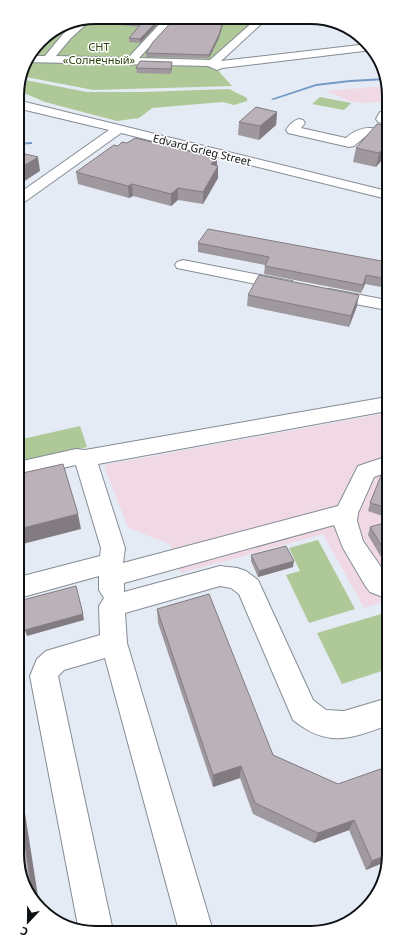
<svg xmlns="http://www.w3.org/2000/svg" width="406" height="950" font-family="'Noto Sans',sans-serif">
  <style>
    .education { fill: #f0d9e4 }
    .green { fill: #aec897 }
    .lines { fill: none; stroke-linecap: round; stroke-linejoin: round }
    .stream { fill: #729ac5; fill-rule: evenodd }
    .minor-casing { stroke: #858c94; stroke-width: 2 }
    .minor { fill: #fff; fill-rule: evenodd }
    .wall { fill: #a0989f }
    .shaded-wall { fill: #827c82 }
    .building { fill: #bab1b9; stroke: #827c82 }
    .labels { text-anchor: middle; stroke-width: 3; stroke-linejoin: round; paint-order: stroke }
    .far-park-label { font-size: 11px; fill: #2b450c; stroke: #fff }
    .far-street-label { font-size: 11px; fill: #0f1215; stroke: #fff }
    .rim { fill: none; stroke: #0f1215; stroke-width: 2 }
  </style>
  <rect width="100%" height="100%" fill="#e4ebf4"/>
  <path class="education" d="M386 86V102L363 103 349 101 326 91Z
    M387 413 388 600 364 608 323 534 181 573 170 544 128 528 104 465Z"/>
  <path class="green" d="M96 17 257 18 214 66 232 86 93 90 21 76 25 61 44 37 66 23Z
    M20 79 87 92H143L229 89 247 98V101L234 105 223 102 152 108 139 118 117 121 45 102 17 90Z
    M320 97 351 103 344 110 312 104Z
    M80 426 87 447 18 463V440Z
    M318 540 355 609 309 623 286 575 300 571 289 548Z
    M388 612V669L342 684 317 633Z"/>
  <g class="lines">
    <path class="stream" d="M386 78V80L350 82 316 86 273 100 271 99 316 84 350 80Z
      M32 142V144H31L17 145V143Z"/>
    <g class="minor-casing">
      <path id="minor" d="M166 17 176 18 139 58 210 60 254 21 257 20 262 23 260 25 221 61 368 44 372 50 222 68 217 70 208 66 25 62 29 56H45L63 34 80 20 93 18 71 38 56 56 128 58Z
        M17 100 387 191V199L121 133 23 203 18 204V194L109 130 17 108Z
        M386 111 387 124 378 122 376 119 380 112Z
        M299 119 303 120 305 123 301 128 346 138C359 126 370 127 387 130V138L367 135 354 146 349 147 288 133 286 130C289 125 293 121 299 119Z
        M183 260 286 280 292 281 294 285 292 289 286 290 177 268 175 265 177 262Z
        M329 289 387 300V310L323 298 320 294 323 290Z
        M387 397V411L98 464 125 548 123 563 338 506 358 466 388 456V472L374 477 358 513 357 521 363 541 388 577V599L370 592 366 587 343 548 334 525 124 583V592L220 566 237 568 246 571 258 580 313 700 326 710 344 711 388 698V725C350 739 328 748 293 720L239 594 231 588 220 586 125 613 127 643 213 931H179L105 658 64 670 58 676 113 931H79L30 676 37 659 46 651 100 635 99 606 104 598 99 590V576L19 598V577L100 556 101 548 76 465 18 478V462L76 449 85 450Z"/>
    </g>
    <use href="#minor" class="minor"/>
  </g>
  <path class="wall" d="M121 17H164L140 43 129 42V38L139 27 120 25V22Z
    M219 38 209 58 146 57V53Z
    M172 67 171 74 137 73 136 68Z
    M277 112 276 125 259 140 238 135 239 122Z
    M387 126V154L376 167 353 162 356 148Z
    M118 146 217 158V166H218V178L203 204 178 200 171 206 133 196 129 198 78 184 76 172Z
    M198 243 387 262V288L365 284 361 293 264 274 265 265 198 252Z
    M248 295 357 306 349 327 247 306Z
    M388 475V518L368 511 370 503Z
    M388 522V569L368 535 370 527Z
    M251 555 293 567 258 577 251 561Z
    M157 609 273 755 338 784 389 859 366 870 349 830 314 843 253 814 240 778 213 787 158 623Z"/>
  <path class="shaded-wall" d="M161 17H164L140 43V39Z
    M224 18H225L219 38 209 58V55Z
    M77 21 34 54 33 51 71 22Z
    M172 62V67L171 74V69Z
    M277 112 276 125 259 140 260 126Z
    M387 144V154L376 167 379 153Z
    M38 157 40 171 17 186V170Z
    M217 158V168L218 166V178L203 204V192L211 164Z
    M132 184 133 196 129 198 128 186Z
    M178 188V200L171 206V194Z
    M366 275 365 284 361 293 363 285Z
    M359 295 357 306 349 327 351 316Z
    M78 514 81 529 19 545V529Z
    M294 561 293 567 258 577 259 571Z
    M83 614 84 620 27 636 25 630Z
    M241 766 240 778 213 787V775Z
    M19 775 40 909 33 898 19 804Z
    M354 820 349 830 314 843 318 833Z
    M389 854V859L388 861 366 870 372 861Z"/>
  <path class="building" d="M121 17H161L140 39 129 38 141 24 120 22Z
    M175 18H224L219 35 209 55 146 53 153 42Z
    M71 22 33 51 34 49 44 37 66 23Z
    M140 61 172 62 171 69 136 68Z
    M256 107 277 112 260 126 239 122Z
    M377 124 387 126V144L379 153 356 148Z
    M135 138 217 158 211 164 218 166 203 192 178 188 171 194 132 184 128 186 76 172 114 145 118 146 122 142 127 143Z
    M17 152 38 157 17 170Z
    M208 229 387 262V279L366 275 363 285 265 266 269 257 198 243Z
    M259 275 359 295 351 316 248 295Z
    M63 464 78 514 19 529 18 477H19L18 474Z
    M382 473 388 475V508L370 503Z
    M388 522V556L370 527Z
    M286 546 294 561 259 571 251 555Z
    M76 586 83 614 25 630 19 601Z
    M209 594 273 755 338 784 389 766V854L372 861 354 820 318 833 255 803 241 766 213 775 157 609Z
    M19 804 33 898 20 875Z"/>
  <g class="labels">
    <g class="far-park-label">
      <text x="99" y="51">СНТ<tspan x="99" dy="13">«Солнечный»</tspan></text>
    </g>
    <g class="far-street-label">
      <text transform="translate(202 150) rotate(14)" y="4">Edvard Grieg Street</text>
    </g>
  </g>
  <path d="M0 0H406V950H0ZM96 24H310A72 72 0 0 1 382 96V854A72 72 0 0 1 310 926H96A72 72 0 0 1 24 854V96A72 72 0 0 1 96 24Z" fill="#fff" fill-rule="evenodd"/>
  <path class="rim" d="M96 24H310A72 72 0 0 1 382 96V854A72 72 0 0 1 310 926H96A72 72 0 0 1 24 854V96A72 72 0 0 1 96 24Z"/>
  <g transform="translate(28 922) rotate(202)" stroke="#ffffff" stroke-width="3" paint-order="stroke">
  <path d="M0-3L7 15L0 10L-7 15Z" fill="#0f1215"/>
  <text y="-6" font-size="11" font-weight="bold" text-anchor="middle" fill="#0f1215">С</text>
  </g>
</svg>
